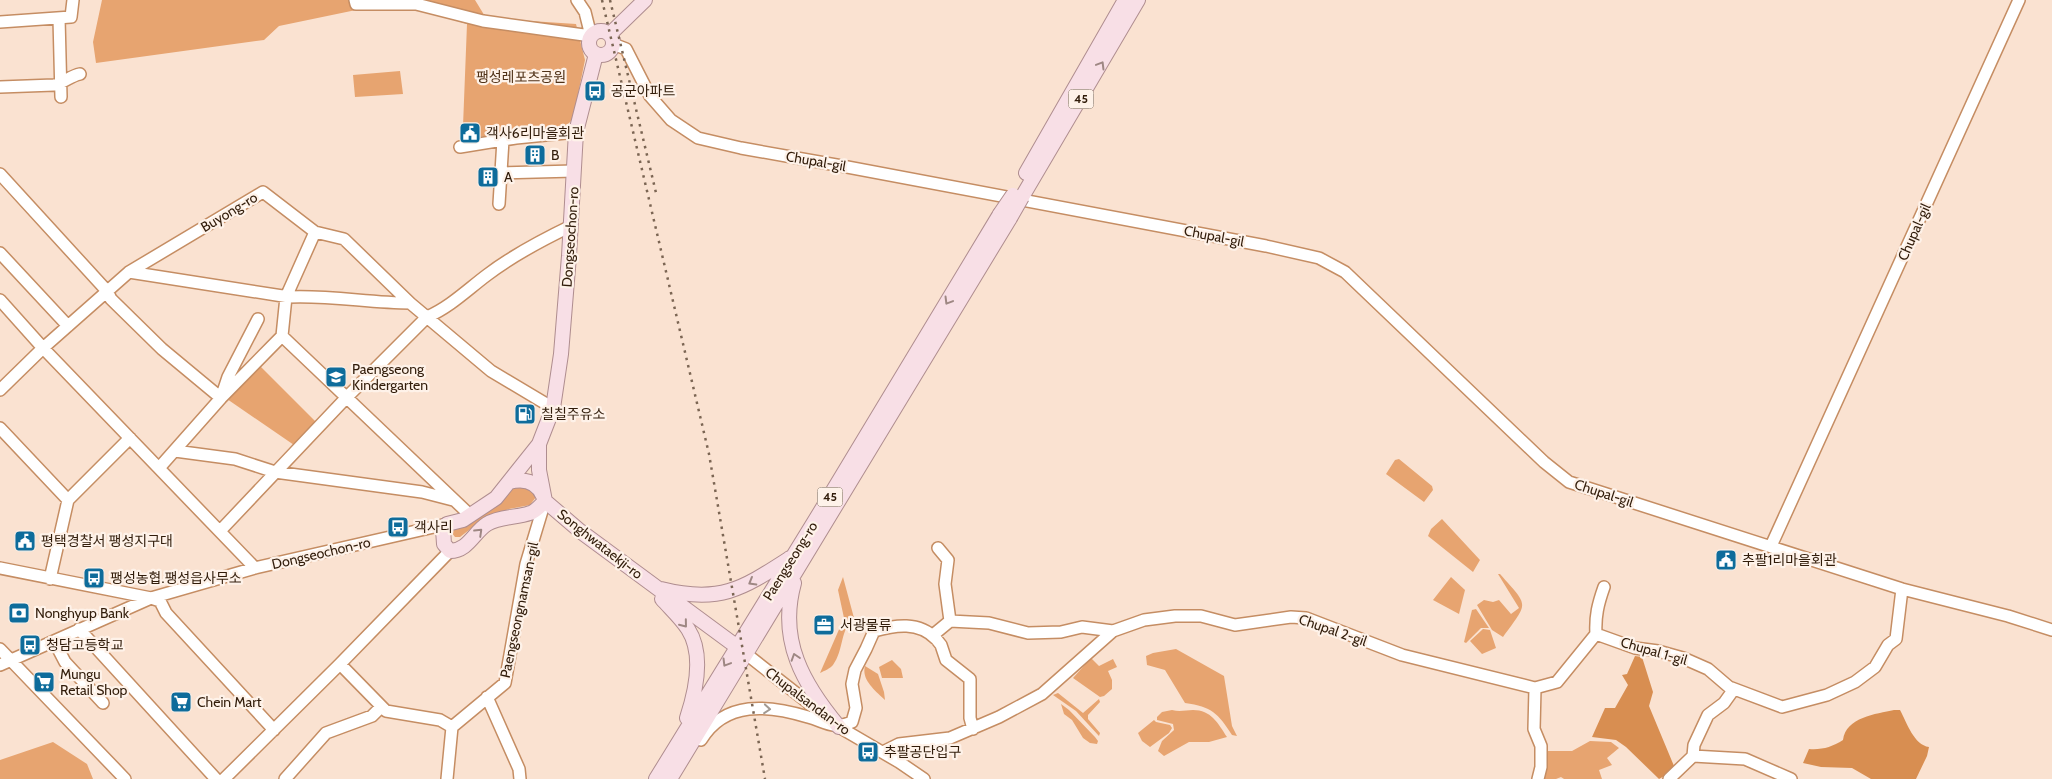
<svg xmlns="http://www.w3.org/2000/svg" width="2052" height="779" font-family="Cabin,'Noto Sans KR',sans-serif">
  <style>
    .green { fill: #e7a470 }
    .forest { fill: #d88e51 }
    .lines { fill: none; stroke-linecap: round; stroke-linejoin: round }
    .minor-casing { stroke: #c58d63; stroke-width: 14 }
    .major-casing { stroke: #af8d8f; stroke-width: 16 }
    .minor { stroke: #fff; stroke-width: 11 }
    .major { stroke: #f8dfe6; stroke-width: 14 }
    .rail { stroke: #7b6553; stroke-width: 2.5; stroke-dasharray: 2.5 5; stroke-linecap: butt }
    .major-bridge-casing { stroke: #af8d8f; stroke-width: 16; stroke-linecap: butt }
    .major-bridge { stroke: #f8dfe6; stroke-width: 14 }
    .oneway { stroke: #9e8783 }
    .oneway2 { stroke: #a29991 }
    .labels { text-anchor: middle; stroke-width: 4.5; stroke-linejoin: round; paint-order: stroke }
    .shield { fill: #fef2e9; stroke: #6e5c4d; stroke-width: 1 }
    .shield-label { font-size: 12px; font-weight: bold; fill: #311c0a }
    .park-label { font-size: 14px; fill: #503117; stroke: #fef2e9 }
    .poi-label { font-size: 14px; fill: #311c0a; stroke: #fef2e9; text-anchor: start }
    .street-label { font-size: 14px; fill: #311c0a; stroke: #fef2e9 }
  </style>
  <rect width="100%" height="100%" fill="#fae2d1"/>
  <path class="green" d="M102 0H475L486 18 576 24 585 60 573 119 564 128 477 137V126H463L467 24 418 9 356 10 279 26 264 40 96 63 93 42Z
    M400 71 403 94 355 97 353 75Z
    M259 365 316 422 294 445 227 399Z
    M1399 459 1432 486 1433 490 1424 502 1386 474 1395 460Z
    M515 486 535 489 536 497 530 505 509 509 492 515 482 520 460 537H455L452 533 455 529 500 499Z
    M1442 519 1480 560 1473 572 1428 536 1431 529Z
    M1498 574H1500C1529 607 1529 601 1503 637L1492 630 1477 605 1484 600 1493 602 1499 600 1511 614 1519 608Z
    M843 577 854 618C840 629 844 650 833 665 831 668 824 671 820 673L844 618 838 590Z
    M1451 577 1465 590 1459 614 1433 600Z
    M1476 609 1489 628H1481L1466 643 1464 642 1472 610Z
    M1483 629 1490 630 1496 648 1482 654 1470 641Z
    M1176 649 1224 676 1232 726 1237 736 1232 735C1218 713 1212 707 1185 703L1165 670 1147 665 1146 656 1153 653Z
    M1091 658 1099 666 1113 659 1117 667 1108 671 1112 680V689L1104 696 1100 697 1073 678Z
    M892 660 901 669 903 678H882L879 667Z
    M865 666 878 674 884 692 885 700C876 691 861 680 865 666Z
    M1058 693 1083 713 1099 699 1100 702 1088 715V719L1100 733 1099 736 1076 711 1053 695Z
    M1061 704 1069 710 1095 737 1098 741 1097 744 1090 743 1083 738 1072 720 1064 714Z
    M1172 710C1180 712 1186 710 1193 710 1211 710 1218 723 1227 737L1209 742H1189L1164 756 1158 751 1162 741 1174 730 1173 724 1157 720V717L1162 712Z
    M1154 720 1156 722 1170 725 1172 728 1169 733 1150 747 1142 741 1138 733Z
    M1590 741 1611 742 1619 748 1607 758 1612 765 1599 770 1602 779H1564L1561 777 1556 779H1542L1548 751H1572Z
    M53 742 87 764 93 779H0V760Z"/>
  <path class="forest" d="M1635 656 1642 657 1653 692 1649 706 1674 766 1673 771 1659 779 1626 747 1616 740 1592 737 1605 708H1615L1628 685 1622 675 1627 674Z
    M1894 710H1900C1907 723 1914 745 1929 747L1927 756 1916 779H1871L1852 768 1821 767 1803 763 1809 749C1822 750 1832 747 1843 740 1846 717 1876 714 1894 710Z"/>
  <g class="lines">
    <g class="minor-casing">
      <path id="minor" d="M355 0 356 4H416L483 21 584 35 590 38
        M577 0 585 12 591 36
        M59 18 61 97
        M0 22 71 17 73 0
        M613 44 626 49 650 96 671 120 698 138 741 148 842 166 1266 246 1319 258 1345 272 1544 462 1569 482 1902 589 2008 616 2052 630
        M0 87 54 85C64 83 70 76 80 74
        M460 147 516 138 576 132
        M501 173 574 171
        M0 174 107 291 111 299 162 349 221 398 228 377 258 319
        M499 204 503 140
        M315 232 344 239 410 303 491 371 553 408
        M0 253 68 326
        M129 272 289 297C330 295 370 303 410 303
        M0 300 43 348 255 568
        M0 390 43 348 129 272 263 192 315 232 286 297 282 336
        M0 428 68 500
        M175 451 235 459 275 472 422 492 453 500
        M159 468 221 398 282 336 470 515
        M220 531 346 398 427 317C450 307 467 290 487 275 513 255 542 240 571 226
        M1771 546 2019 0
        M938 548 948 560 945 584 950 621 933 635 941 645 946 660 970 679V718L973 729
        M0 568 151 598 160 601 166 613 274 730
        M50 579 68 500 130 438
        M950 621 989 623 1028 633 1061 632 1082 627 1113 631
        M79 629 216 779
        M1596 634 1635 648 1658 651 1683 658 1708 669 1729 687 1782 707 1827 695 1855 682 1875 667 1888 645 1896 639 1902 589
        M54 641 65 662 103 703
        M0 649 125 779
        M745 653 839 727 899 762 924 779
        M340 664 386 711 440 720 452 727
        M0 665 151 598 255 568 447 524
        M1535 688 1534 729 1541 746V767L1538 779
        M1734 689 1724 703 1708 715 1694 745 1693 756 1745 759 1791 779
        M487 697 519 769 520 779
        M701 740C725 700 769 705 808 717 826 722 833 730 852 722L856 708 852 684 855 670 866 649 874 631C895 625 919 621 936 639
        M883 752 899 744 950 738 999 717 1042 694 1113 631 1144 620 1175 616H1201L1235 625 1291 617 1306 618 1402 655 1535 688 1557 682 1596 634C1595 616 1598 604 1604 587
        M224 779 340 664 450 551
        M285 779 326 733 372 716 381 707
        M447 779 452 727 505 683 526 564 545 501
        M1669 779 1693 756"/>
    </g>
    <g class="major-casing">
      <path id="major" d="M589 43a12 12 0 1 1 24 0a12 12 0 1 1-24 0Z
        M610 34 645 0
        M1026 173 1125 0
        M1022 197 1138 0
        M539 444V470L545 501
        M509 482C524 478 537 481 543 496
        M545 501C541 505 535 512 530 513 516 518 500 516 487 524 474 532 468 551 450 551L444 544 443 529 447 524 463 520 496 498 539 444 553 408 561 354 569 256 576 132 596 54
        M545 501 580 531 744 652
        M794 583C778 640 803 684 839 727
        M661 589C720 604 742 589 790 558
        M662 599C671 609 681 618 688 629 704 654 696 691 687 718
        M656 779 816 519 1000 214
        M670 779 1010 218"/>
    </g>
    <use href="#minor" class="minor"/>
    <use href="#major" class="major"/>
    <path class="rail" d="M602 0 709 454 765 779
      M610 0 657 197"/>
    <g class="major-bridge-casing">
      <path id="major-bridge" d="M1000 214 1013 195
        M1010 218 1022 197"/>
    </g>
    <use href="#major-bridge" class="major-bridge"/>
  </g>
  <defs><path id="oneway-chevron" d="M-2-3.5L2.5 0L-2 3.5" fill="none" stroke-width="1.6" stroke-linecap="round" stroke-linejoin="round" transform="scale(1.25)"/></defs>
  <g class="oneway">
    <use href="#oneway-chevron" transform="translate(1101 65) rotate(-59)"/>
    <use href="#oneway-chevron" transform="translate(948 301) rotate(121)"/>
    <use href="#oneway-chevron" transform="translate(479 532) rotate(-44)"/>
    <use href="#oneway-chevron" transform="translate(752 582) rotate(150)"/>
    <use href="#oneway-chevron" transform="translate(684 624) rotate(51)"/>
    <use href="#oneway-chevron" transform="translate(795 657) rotate(-108)"/>
    <use href="#oneway-chevron" transform="translate(726 663) rotate(121)"/>
  </g>
  <use class="oneway2" href="#oneway-chevron" transform="translate(767 709) rotate(5)"/>
  <defs>
    <g id="bus-square" transform="scale(1.125)"><rect x="-9" y="-9" width="18" height="18" rx="4" fill="#0e6c9b" stroke="#fef2e9"/><path d="M-5-6H5V4H4V6H2V4H-2V6H-4V4H-5ZM-3.5-4V0h7V-4ZM-3.5 1.2v1.5H-2V1.2ZM2 1.2v1.5H3.5V1.2Z" fill="#fff"/></g>
    <g id="civic-square" transform="scale(1.125)"><rect x="-9" y="-9" width="18" height="18" rx="4" fill="#0e6c9b" stroke="#fef2e9"/><path d="M-.6-6.5H3V-4.5H.6V-3L4-1V1h2V6H-6V1h2V-1L-.6-3ZM-1.2 2.5V6h2.4V2.5Z" fill="#fff"/></g>
    <g id="building-square" transform="scale(1.125)"><rect x="-9" y="-9" width="18" height="18" rx="4" fill="#0e6c9b" stroke="#fef2e9"/><path d="M-4-6H4V6H1V3H-1V6H-4ZM-2.5-4.3h1.7v1.8h-1.7ZM.8-4.3h1.7v1.8H.8ZM-2.5-1h1.7V.8h-1.7ZM.8-1h1.7V.8H.8Z" fill="#fff"/></g>
    <g id="school-square" transform="scale(1.125)"><rect x="-9" y="-9" width="18" height="18" rx="4" fill="#0e6c9b" stroke="#fef2e9"/><path d="M0-5L7-2L0 1L-7-2ZM-4 1L0 2.5L4 1V4Q0 6-4 4Z" fill="#fff"/></g>
    <g id="fuel-square" transform="scale(1.125)"><rect x="-9" y="-9" width="18" height="18" rx="4" fill="#0e6c9b" stroke="#fef2e9"/><path d="M-5.5-6h7V0h2V4h1.3V-2.5L3-4.5l.8-.8L6-3V5H2.5V1h-1V6h-7ZM-4.2-4.7v3.2H.2V-4.7Z" fill="#fff"/></g>
    <g id="bank-square" transform="scale(1.125)"><rect x="-9" y="-9" width="18" height="18" rx="4" fill="#0e6c9b" stroke="#fef2e9"/><path d="M-6-4H6V4H-6ZM0-2.3a2.3 2.3 0 1 0 0 4.6a2.3 2.3 0 1 0 0-4.6Z" fill="#fff"/></g>
    <g id="office-square" transform="scale(1.125)"><rect x="-9" y="-9" width="18" height="18" rx="4" fill="#0e6c9b" stroke="#fef2e9"/><path d="M-6-3h4V-5.5h4V-3h4V5H-6ZM-1-4.5V-3h2v-1.5ZM-6 0V1H6V0Z" fill="#fff"/></g>
    <g id="supermarket-square" transform="scale(1.125)"><rect x="-9" y="-9" width="18" height="18" rx="4" fill="#0e6c9b" stroke="#fef2e9"/><path d="M-6-5.5h2.5l.6 2H6L4.5 2H-2.5L-4.4-4H-6ZM-1.5 3.2a1.3 1.3 0 1 0 .1 0ZM3 3.2a1.3 1.3 0 1 0 .1 0Z" fill="#fff"/></g>
  </defs>
  <g fill-rule="evenodd">
    <use href="#bus-square" x="595" y="91"/>
    <use href="#civic-square" x="470" y="133"/>
    <use href="#building-square" x="535" y="155"/>
    <use href="#building-square" x="488" y="177"/>
    <use href="#school-square" x="336" y="377"/>
    <use href="#fuel-square" x="525" y="414"/>
    <use href="#bus-square" x="398" y="527"/>
    <use href="#civic-square" x="25" y="541"/>
    <use href="#civic-square" x="1726" y="560"/>
    <use href="#bus-square" x="94" y="578"/>
    <use href="#bank-square" x="19" y="613"/>
    <use href="#office-square" x="824" y="625"/>
    <use href="#bus-square" x="30" y="645"/>
    <use href="#supermarket-square" x="44" y="682"/>
    <use href="#supermarket-square" x="181" y="702"/>
    <use href="#bus-square" x="868" y="752"/>
  </g>
  <g class="labels">
    <g class="shield">
      <rect x="1068.5" y="89.5" width="25" height="19" rx="4"/>
      <rect x="817.5" y="487.5" width="25" height="19" rx="4"/>
    </g>
    <g class="shield-label">
      <text x="1081" y="103">45</text>
      <text x="830" y="501">45</text>
    </g>
    <g class="park-label">
      <text x="521" y="82">팽성레포츠공원</text>
    </g>
    <g class="poi-label">
      <text x="611" y="96">공군아파트</text>
      <text x="486" y="138">객사6리마을회관</text>
      <text x="551" y="160">B</text>
      <text x="504" y="182">A</text>
      <text x="352" y="374">Paengseong<tspan x="352" dy="16">Kindergarten</tspan></text>
      <text x="541" y="419">칠칠주유소</text>
      <text x="414" y="532">객사리</text>
      <text x="41" y="546">평택경찰서 팽성지구대</text>
      <text x="1742" y="565">추팔1리마을회관</text>
      <text x="110" y="583">팽성농협.팽성읍사무소</text>
      <text x="35" y="618">Nonghyup Bank</text>
      <text x="840" y="630">서광물류</text>
      <text x="46" y="650">청담고등학교</text>
      <text x="60" y="679">Mungu<tspan x="60" dy="16">Retail Shop</tspan></text>
      <text x="197" y="707">Chein Mart</text>
      <text x="884" y="757">추팔공단입구</text>
    </g>
    <g class="street-label">
      <text transform="translate(816 161) rotate(10)" y="5">Chupal-gil</text>
      <text transform="translate(229 212) rotate(-31)" y="5">Buyong-ro</text>
      <text transform="translate(1914 232) rotate(-66)" y="5">Chupal-gil</text>
      <text transform="translate(1214 236) rotate(11)" y="5">Chupal-gil</text>
      <text transform="translate(570 237) rotate(-86)" y="5">Dongseochon-ro</text>
      <text transform="translate(1604 493) rotate(18)" y="5">Chupal-gil</text>
      <text transform="translate(600 544) rotate(38)" y="5">Songhwataekji-ro</text>
      <text transform="translate(321 553) rotate(-13)" y="5">Dongseochon-ro</text>
      <text transform="translate(790 561) rotate(-58)" y="5">Paengseong-ro</text>
      <text transform="translate(519 610) rotate(-78)" y="5">Paengseongnamsan-gil</text>
      <text transform="translate(1333 630) rotate(19)" y="5">Chupal 2-gil</text>
      <text transform="translate(1654 651) rotate(16)" y="5">Chupal 1-gil</text>
      <text transform="translate(808 701) rotate(37)" y="5">Chupalsandan-ro</text>
    </g>
  </g>
</svg>
